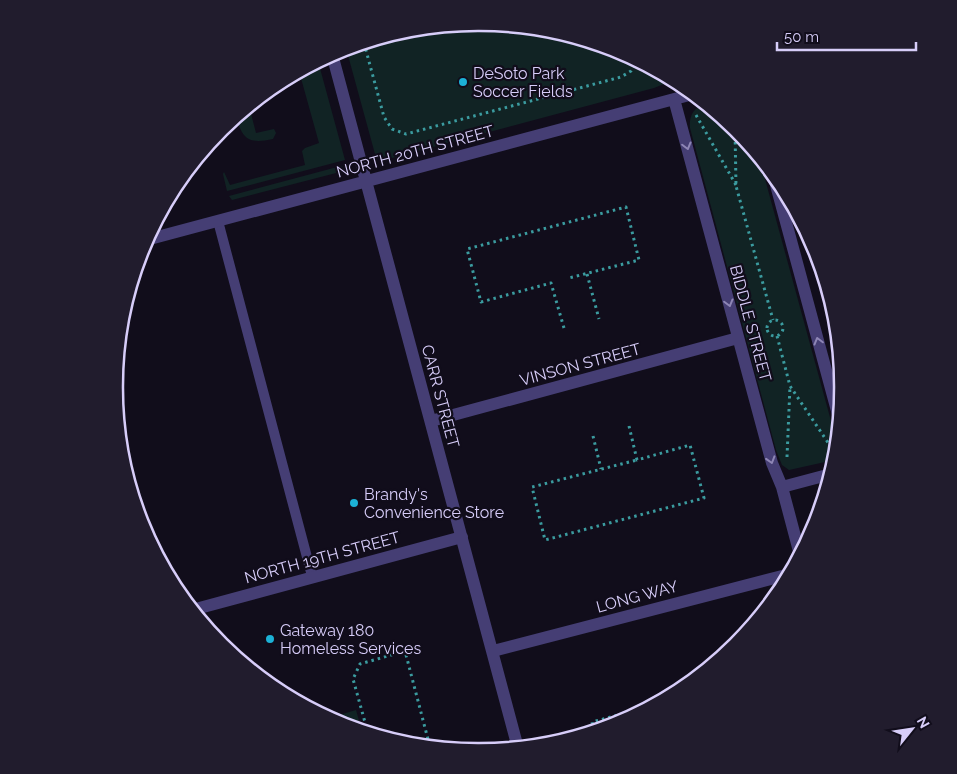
<svg xmlns="http://www.w3.org/2000/svg" width="957" height="774" font-family="Raleway,sans-serif">
  <style>
    .green { fill: #112324 }
    .lines { fill: none; stroke-linecap: round; stroke-linejoin: round }
    .path { stroke: #3b9b9f; stroke-width: 3; stroke-dasharray: 2.5 4; stroke-linecap: butt }
    .lane { stroke: #453e74; stroke-width: 10 }
    .street { stroke: #453e74; stroke-width: 12 }
    .oneway { stroke: #8e86b6 }
    .poi-dot { fill: #1cb1d6; stroke: #110d1b; stroke-width: 2 }
    .labels { text-anchor: middle; stroke-width: 4.5; stroke-linejoin: round; paint-order: stroke }
    .poi-label { font-size: 16px; fill: #d7cdf9; stroke: #110d1b; text-anchor: start }
    .street-label { font-size: 16px; fill: #d7cdf9; stroke: #110d1b }
    .rim { fill: none; stroke: #d7cdf9; stroke-width: 2.5 }
  </style>
  <rect width="100%" height="100%" fill="#110d1b"/>
  <path class="green" d="M478 23 550 30 618 50 674 80 654 88 388 159 378 158 375 154 346 48 408 29Z
    M318 61 345 160 227 191 223 174 224 172 230 185 305 165 302 151 305 148 319 143 299 71Z
    M705 104 736 129 759 157 837 443 836 454 825 462 789 470 782 465 776 450 690 128C689 116 693 108 705 104Z
    M249 106 256 133 274 129 276 133 273 139C249 144 243 140 236 117Z
    M341 166 344 167 340 172 232 200 229 196Z
    M356 710 362 731 342 724 339 715Z"/>
  <g class="lines">
    <path class="path" d="M364 43 384 117 392 129 406 134 621 77 631 71 637 61
      M696 115 736 185
      M735 129 736 186 773 320
      M587 274 599 319
      M767 328a8 8 0 1 1 16 0a8 8 0 1 1-16 0Z
      M564 328 551 283 481 302 467 249 626 207 639 260 569 278
      M777 336 790 386 835 453
      M629 426 637 460 690 445 704 498 545 540 532 487 637 460
      M593 436 601 469
      M787 457 790 386
      M594 731 592 722 652 706
      M368 733 353 679 360 664 405 651 430 747"/>
    <path class="lane" d="M218 221 312 576
      M120 450 130 487"/>
    <path class="street" d="M332 54 518 748
      M674 99 772 463 782 487 800 555
      M773 174 840 422
      M146 240 693 94
      M431 421 738 338
      M782 487 831 474
      M192 610 462 537
      M493 651 790 574"/>
  </g>
  <defs><path id="oneway-chevron" d="M-2-3.5L2.5 0L-2 3.5" fill="none" stroke-width="1.6" stroke-linecap="round" stroke-linejoin="round" transform="scale(1.25)"/></defs>
  <g class="oneway">
    <use href="#oneway-chevron" transform="translate(687 146) rotate(75)"/>
    <use href="#oneway-chevron" transform="translate(729 303) rotate(75)"/>
    <use href="#oneway-chevron" transform="translate(818 341) rotate(-105)"/>
    <use href="#oneway-chevron" transform="translate(771 460) rotate(73)"/>
  </g>
  <g class="poi-dot">
    <circle cx="463" cy="82" r="5"/>
    <circle cx="354" cy="503" r="5"/>
    <circle cx="270" cy="639" r="5"/>
  </g>
  <g class="labels">
    <g class="poi-label">
      <text x="473" y="79">DeSoto Park<tspan x="473" dy="18">Soccer Fields</tspan></text>
      <text x="364" y="500">Brandy's<tspan x="364" dy="18">Convenience Store</tspan></text>
      <text x="280" y="636">Gateway 180<tspan x="280" dy="18">Homeless Services</tspan></text>
    </g>
    <g class="street-label">
      <text transform="translate(415 151) rotate(-15)" y="6">NORTH 20TH STREET</text>
      <text transform="translate(751 323) rotate(75)" y="6">BIDDLE STREET</text>
      <text transform="translate(580 364) rotate(-15)" y="6">VINSON STREET</text>
      <text transform="translate(441 396) rotate(75)" y="6">CARR STREET</text>
      <text transform="translate(322 557) rotate(-15)" y="6">NORTH 19TH STREET</text>
      <text transform="translate(637 596) rotate(-15)" y="6">LONG WAY</text>
    </g>
  </g>
  <path d="M0 0H957V774H0ZM478 31H479A355 355 0 0 1 834 386V388A355 355 0 0 1 479 743H478A355 355 0 0 1 123 388V386A355 355 0 0 1 478 31Z" fill="#211c2d" fill-rule="evenodd"/>
  <path class="rim" d="M478 31H479A355 355 0 0 1 834 386V388A355 355 0 0 1 479 743H478A355 355 0 0 1 123 388V386A355 355 0 0 1 478 31Z"/>
  <g transform="translate(912 729) rotate(60)" stroke="#110d1b" stroke-width="4" paint-order="stroke">
  <path d="M0-4L9 19L0 12L-9 19Z" fill="#d7cdf9"/>
  <text y="-8" font-size="14" font-weight="bold" text-anchor="middle" fill="#d7cdf9">N</text>
  </g>
  <path d="M777 42v8h139v-8" fill="none" stroke="#d7cdf9" stroke-width="2.5"/>
  <text x="784" y="42" font-size="15" fill="#d7cdf9" stroke="#110d1b" stroke-width="4" paint-order="stroke">50 m</text>
</svg>
